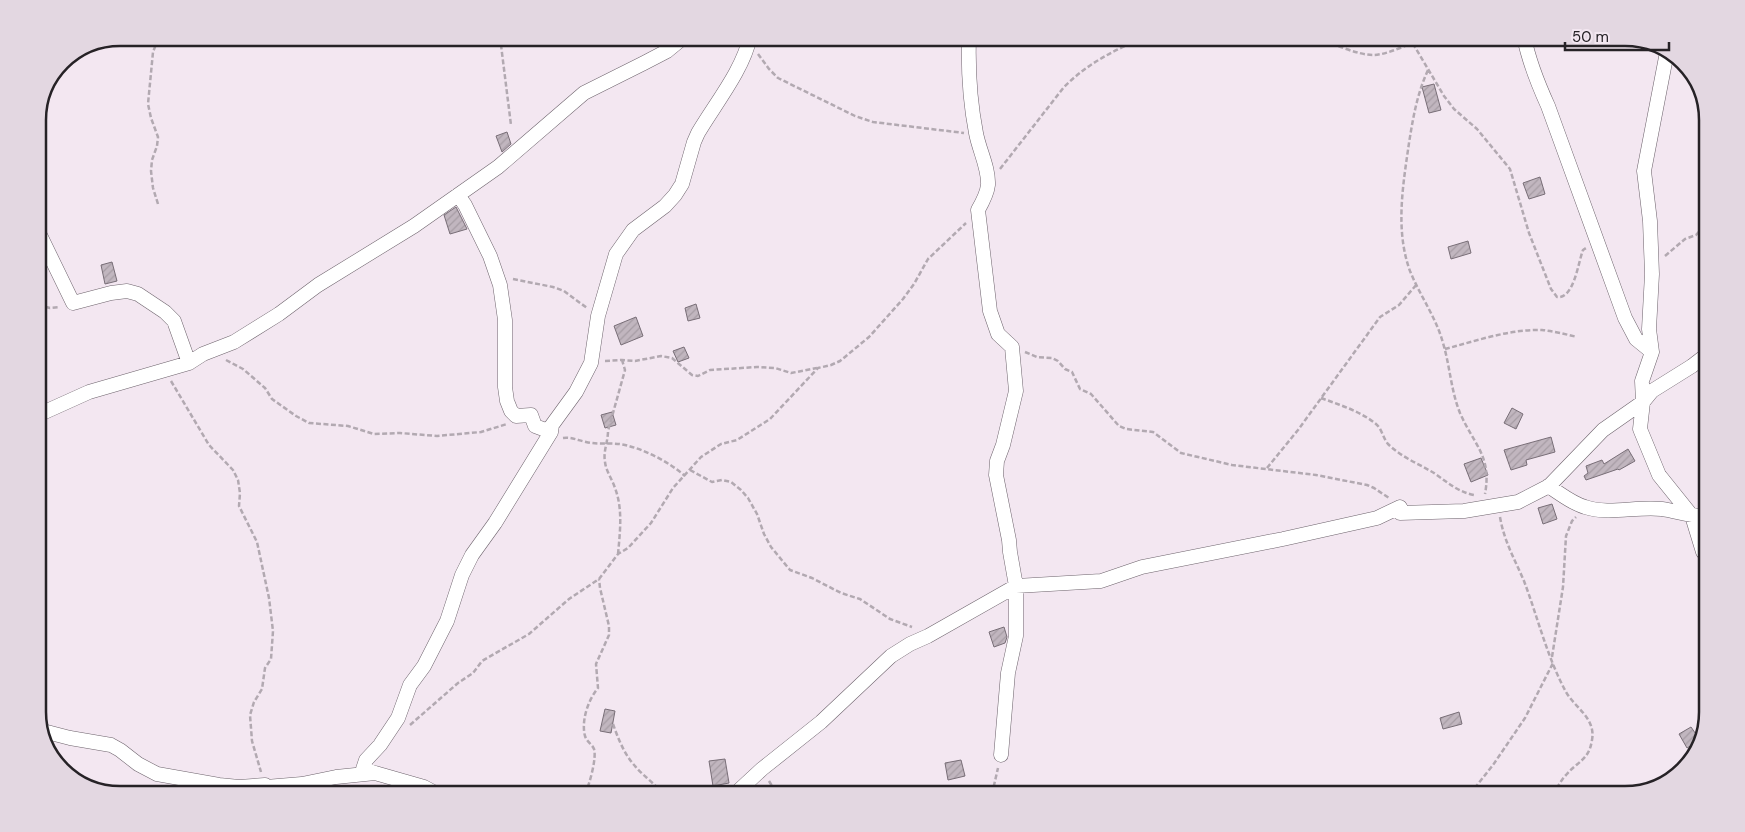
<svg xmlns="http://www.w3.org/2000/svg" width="1745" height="832" font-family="'DM Sans',sans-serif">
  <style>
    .building { fill: url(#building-hatch); stroke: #786e77 }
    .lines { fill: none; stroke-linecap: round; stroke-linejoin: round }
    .street-casing { stroke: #6d636c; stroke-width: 15 }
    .path { stroke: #b2a9b1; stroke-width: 2.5; stroke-dasharray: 5 2.5; stroke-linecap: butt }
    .street { stroke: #fff; stroke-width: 14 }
    .rim { fill: none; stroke: #262226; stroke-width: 2.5 }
  </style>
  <defs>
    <pattern id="building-hatch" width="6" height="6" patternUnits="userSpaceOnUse" patternTransform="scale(1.25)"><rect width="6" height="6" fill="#c1b6bf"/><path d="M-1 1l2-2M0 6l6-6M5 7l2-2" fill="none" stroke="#a69ca4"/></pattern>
  </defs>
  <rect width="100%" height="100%" fill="#f3e7f1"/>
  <path class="building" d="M1434 84 1441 110 1429 113 1422 87Z
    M507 132 511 144 502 152 496 136Z
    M1540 177 1545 194 1529 199 1523 183Z
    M456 207 467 229 450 234 444 215Z
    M1468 241 1471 253 1451 259 1448 247Z
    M112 262 117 281 105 284 101 265Z
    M696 304 700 318 688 321 685 308Z
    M636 317 643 336 621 345 614 326Z
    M684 347 689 358 678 362 673 351Z
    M1512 408 1523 414 1516 429 1504 423Z
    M612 412 616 425 605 428 601 415Z
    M1551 437 1555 452 1526 460 1527 465 1511 470 1504 450Z
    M1628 449 1635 461 1619 470 1618 469 1586 480 1584 476 1588 473 1586 466 1602 460 1604 464Z
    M1481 458 1488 475 1471 482 1464 464Z
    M1552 504 1557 519 1543 524 1538 508Z
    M1004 627 1007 637 1005 643 994 647 989 632Z
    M605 709 615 711 611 733 600 731Z
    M1459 712 1462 724 1443 729 1440 718Z
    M1691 727 1700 740 1687 748 1679 734Z
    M725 759 729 783 713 786 709 761Z
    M961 760 965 776 948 780 945 763Z"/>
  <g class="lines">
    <g class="street-casing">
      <path id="street" d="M969 37C968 69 970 102 976 133 979 150 989 168 988 185 987 194 982 203 978 210L990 311 998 334 1012 347 1016 391 1003 445 997 461 996 475 1009 540 1010 552 1016 586V636L1008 673 1001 755
        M1524 37C1529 62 1538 84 1548 106L1625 318 1636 339 1652 352 1642 381 1643 402 1640 429 1659 475 1692 516 1703 552
        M458 195 465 205 490 256 500 285 505 320V387L507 401 511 411 516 416 531 415 535 426 551 432
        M38 231 73 303 111 293 127 291 138 294 165 312 174 321 189 363
        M1652 352 1649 329 1652 274 1650 221 1644 171 1667 52
        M38 415 89 392 189 363 203 354 234 342 279 314 318 285 414 226 498 167 584 93 644 63 667 51 684 37
        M1548 486C1560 493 1571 503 1585 507 1609 515 1637 506 1662 509 1676 511 1689 516 1703 516
        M43 731 70 738 111 745 120 750 138 764 157 774 219 785 239 787 265 785 266 787 302 784 336 777 375 773 424 787 437 794
        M375 773 363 769 366 760 380 745 398 718 410 685 424 666 447 621 462 575 472 555 495 523 551 432 552 425 576 392 591 363 598 316 616 254 633 230 665 206 675 195 682 184 694 142 698 133C715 104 743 70 750 37
        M735 794 762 769 821 722 891 656 910 644 928 636 1016 586 1101 581 1142 567 1283 539 1377 518 1400 507V513L1464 511 1518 502 1549 486 1603 430 1643 402 1652 391 1692 366 1705 356"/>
    </g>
    <path class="path" d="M500 37 511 125
      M1318 37C1332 44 1358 55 1373 55 1388 55 1411 43 1425 37
      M1409 37 1444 96 1454 109 1477 129 1510 169 1529 233 1551 289 1557 297C1574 299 1578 263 1583 250L1586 248
      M758 54 769 69 778 78 855 116 873 122 964 133
      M1428 70C1417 94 1413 118 1409 143 1403 185 1395 230 1410 271 1420 296 1436 317 1443 343 1450 366 1451 391 1460 413 1474 445 1492 456 1485 494
      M1000 169 1064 87C1087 64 1115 49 1147 37
      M158 204 153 188 151 171 152 160 157 146 158 137 151 118 148 104 153 52 159 37
      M1665 256 1685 239 1696 235 1706 224
      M513 279 553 287 564 291 587 308
      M38 305 50 308 60 307
      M1445 349C1476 341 1509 329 1542 330 1553 331 1565 334 1577 337
      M1025 352 1037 357 1052 358 1058 361 1065 369 1072 372 1080 389 1091 394 1119 426 1126 429 1153 432 1181 453 1232 465 1316 475 1367 485 1374 488 1389 498
      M226 360 243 369 265 388 272 399 296 416 309 423 348 426 374 434 400 433 437 436 481 432 507 424
      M605 361 622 360 635 361 661 356 672 358 692 375 698 376 710 370 757 367 775 368 791 373 817 368
      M171 381 209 445 233 470 238 480 240 493 239 506 257 542 269 598 273 631 271 659 265 668 262 689 254 702 250 715 252 741 261 772
      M1321 398C1340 405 1360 411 1376 424 1382 429 1383 438 1388 444 1401 457 1419 464 1434 473 1447 482 1458 492 1474 495
      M563 438C572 437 577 440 586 442 599 445 612 442 625 445 646 450 669 462 685 476
      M1267 468 1298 430 1380 317 1399 305 1417 284
      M690 470 712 482 722 480 731 482 741 490 748 498 757 514 764 534 771 547 790 570 812 578 841 593 860 599 890 619 912 627
      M1500 517C1504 541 1515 560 1524 581 1538 618 1547 657 1566 692 1575 708 1596 718 1592 740 1589 760 1578 761 1566 775 1561 780 1557 788 1554 794
      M618 554C620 532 623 509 615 488 612 479 606 471 605 462 603 451 608 442 608 431L625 370 622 360
      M1552 657 1563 587 1566 536 1572 521 1576 517
      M613 724C618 738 624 754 635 766 643 776 655 783 662 794
      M410 725 458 683 473 673 482 661 529 634 569 599 599 579 618 554 628 548 651 523 673 488 701 457 721 444 737 440 770 419 818 368 831 365 840 361 869 337 903 299 914 284 928 259 966 223
      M769 781 777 794
      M585 794C589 786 597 758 594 749 592 744 587 742 585 736 581 721 588 700 598 688L596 664 609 635V626L600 588 599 579
      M992 794 998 768
      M1470 794 1493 765 1525 718 1553 663"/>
    <use href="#street" class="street"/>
  </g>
  <path d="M0 0H1745V832H0ZM120 46H1625A74 74 0 0 1 1699 120V712A74 74 0 0 1 1625 786H120A74 74 0 0 1 46 712V120A74 74 0 0 1 120 46Z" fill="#e3d7e1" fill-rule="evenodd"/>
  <path class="rim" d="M120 46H1625A74 74 0 0 1 1699 120V712A74 74 0 0 1 1625 786H120A74 74 0 0 1 46 712V120A74 74 0 0 1 120 46Z"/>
  <path d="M1565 42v8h104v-8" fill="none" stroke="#262226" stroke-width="2.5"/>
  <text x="1572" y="42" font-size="15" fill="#262226" stroke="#f3e7f1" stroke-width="4" paint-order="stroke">50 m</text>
</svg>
